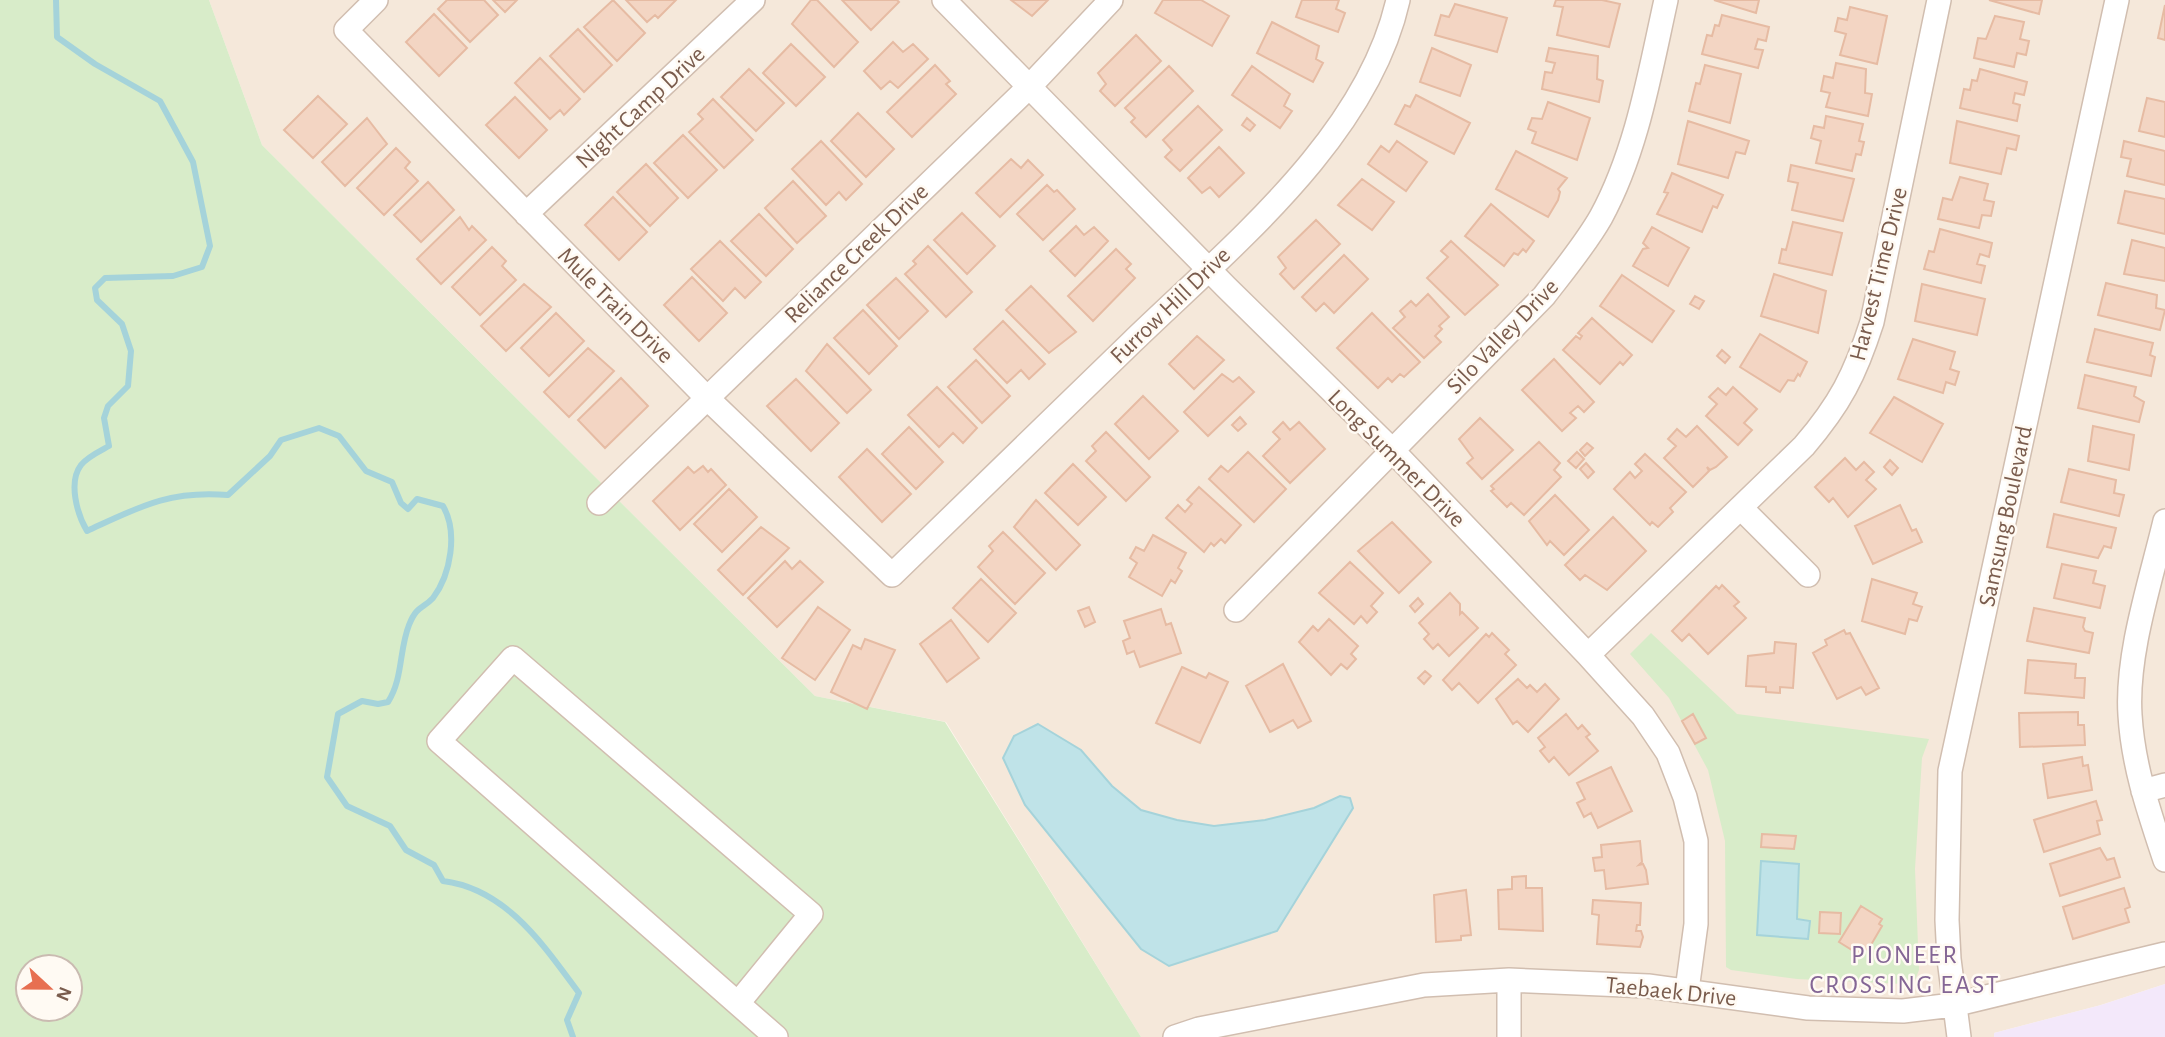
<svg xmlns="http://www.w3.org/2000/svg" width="2165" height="1037" font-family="'Alegreya Sans',sans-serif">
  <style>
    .residential { fill: #f5e8da }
    .education { fill: #f3e8fa }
    .green { fill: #d8ecc9; fill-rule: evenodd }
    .water { fill: #bfe3e8; stroke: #a5d3da; stroke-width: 2 }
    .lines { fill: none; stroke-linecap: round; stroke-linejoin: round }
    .stream { stroke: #a5d3da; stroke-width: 6 }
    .building { fill: #f3d5c3; stroke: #e6bba3; stroke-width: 2 }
    .minor-casing { stroke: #d1beb0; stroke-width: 26 }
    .minor { stroke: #fff; stroke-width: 23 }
    .labels { text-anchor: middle; stroke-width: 5; stroke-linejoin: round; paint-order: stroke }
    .street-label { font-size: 24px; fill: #7a5c4d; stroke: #fffaf3 }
    .neighbourhood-label { font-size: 26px; letter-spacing: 2px; fill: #846695; stroke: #fffaf3 }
  </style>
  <rect width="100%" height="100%" fill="#fdf6ec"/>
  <path class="residential" d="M209 0H2165V984L2101 1005 1994 1033V1037H1141L946 722 815 696 262 145Z"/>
  <path class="education" d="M2165 984V1037H1994V1033L2101 1005Z"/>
  <path class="green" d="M0 0H209L262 145 815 696 945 722 1141 1037H0ZM28 967H70V1009H28Z
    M1651 633 1737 714 1929 739 1922 758 1915 869 1919 970 1915 980 1904 984 1797 979 1731 970 1726 967 1725 841 1708 770 1669 698 1630 654Z"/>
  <path class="water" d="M1038 724 1081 750 1112 786 1141 810 1177 820 1214 826 1265 820 1314 808 1340 796 1350 798 1353 808 1277 931 1169 966 1141 949 1025 805 1003 758 1014 736Z
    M1761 861 1799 864 1797 919 1810 921 1808 939 1757 935Z"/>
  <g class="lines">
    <path class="stream" d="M56 0 57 37 95 64 160 101 193 162 210 246 202 267 173 276 105 278 95 288 97 300 122 324 131 351 128 386 108 406 104 418 109 446C100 451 87 457 81 465 68 482 77 514 87 531 139 507 169 490 228 495L270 456 281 440 319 428 339 436 366 471 392 482 401 503 408 509 417 499 443 506C458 532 451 574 433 598 423 609 417 605 409 625 399 650 403 679 388 702L378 704 362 701 338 714 327 777 347 806 390 826 406 850 434 865 443 881C507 889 544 946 579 993L567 1020 573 1037"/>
  </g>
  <path class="building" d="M447 0H484L498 15 470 42 438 9Z
    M493 0H517L505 12Z
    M613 0 645 33 617 61 584 27Z
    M626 0H676L658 18 655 15 647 22Z
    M811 0H817L858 42 834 67 792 24Z
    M842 0H897L899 2 871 30Z
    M1011 0H1048L1032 16Z
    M1163 0H1201L1229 16 1212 46 1155 13Z
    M1302 0H1339L1336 9 1345 13 1338 32 1296 17Z
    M1556 0H1602L1620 4 1609 47 1557 35 1563 7 1554 6Z
    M1714 0H1759L1756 13Z
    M1989 0H2042L2039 14Z
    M1455 4 1507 18 1497 52 1435 35 1441 15 1449 17Z
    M2165 5V40L2158 38Z
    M1850 7 1887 16 1877 64 1840 55 1846 34 1835 31 1838 18 1847 20Z
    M434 14 467 48 439 76 406 42Z
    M1722 15 1769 27 1766 41 1758 39 1755 49 1763 50 1758 68 1702 54 1707 35 1712 36 1715 25 1719 26Z
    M1995 16 2024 22 2020 39 2029 41 2026 55 2017 53 2014 67 1974 58 1978 38 1986 39Z
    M1272 22 1319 46 1316 59 1323 63 1313 82 1257 53Z
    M578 29 612 65 584 92 550 56Z
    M1136 35 1161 61 1115 106 1100 91 1106 84 1098 73Z
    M893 42 903 52 913 44 928 59 898 88 890 81 881 89 864 71Z
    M791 44 825 77 796 106 763 73Z
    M1432 48 1471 65 1460 96 1420 82Z
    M1549 48 1598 56 1597 79 1603 81 1599 102 1542 89 1545 72 1552 73 1555 63 1546 61Z
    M540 58 580 99 564 115 560 110 550 119 515 83Z
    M1836 63 1866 69 1865 93 1872 94 1868 116 1826 107 1830 93 1821 91 1824 76 1833 78Z
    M935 65 950 81 946 84 956 94 912 137 887 112Z
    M1705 65 1741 74 1730 123 1689 111 1696 83 1700 84Z
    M1169 66 1193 91 1146 137 1131 122 1135 118 1125 108Z
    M1252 66 1290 94 1284 106 1292 111 1280 128 1232 95Z
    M749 69 784 103 756 131 721 97Z
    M1980 69 2027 82 2024 95 2015 93 2013 103 2020 105 2017 121 1960 108 1964 89 1970 90 1972 80 1977 81Z
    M1416 95 1470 123 1454 154 1395 124 1405 105 1410 107Z
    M318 96 347 124 313 158 284 130Z
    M515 97 547 130 519 158 486 125Z
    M2147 98 2165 102V137L2139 131Z
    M713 99 753 140 724 168 689 132 703 119 698 114Z
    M1548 102 1590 118 1577 160 1532 143 1536 132 1528 129 1532 118 1542 119Z
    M1198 106 1222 130 1180 171 1165 157 1172 150 1163 140Z
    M858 113 894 149 866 177 831 141Z
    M1826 116 1863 124 1859 141 1864 142 1861 155 1856 154 1852 171 1816 163 1821 141 1811 138 1814 126 1824 128Z
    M367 118 387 144 345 186 322 162Z
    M1247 118 1255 125 1250 131 1242 125Z
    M1688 121 1749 141 1745 154 1736 152 1728 178 1678 164Z
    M1957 121 2019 136 2016 150 2007 148 2001 174 1950 163Z
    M683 135 717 170 688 198 654 163Z
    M821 141 862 184 846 200 839 192 826 205 792 169Z
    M1397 141 1427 162 1406 191 1368 164 1381 146 1389 152Z
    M2124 141 2165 151V185L2127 176 2131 159 2121 157Z
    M1219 147 1244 173 1219 197 1210 187 1202 193 1188 178Z
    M396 148 410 162 405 168 418 181 384 215 357 188Z
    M1516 151 1567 178 1558 189 1560 192 1558 200 1548 217 1496 189Z
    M1011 159 1021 168 1028 160 1043 175 1000 217 976 193Z
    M646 164 678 198 650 226 617 192Z
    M1791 165 1854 179 1843 221 1792 210 1798 183 1788 181Z
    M1672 173 1723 195 1717 208 1713 206 1702 232 1657 214 1668 193 1664 192Z
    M1960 177 1988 184 1984 200 1994 202 1991 216 1982 215 1979 228 1938 219 1943 198 1952 200Z
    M1362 179 1394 202 1372 230 1338 205Z
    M793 181 826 216 797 243 765 208Z
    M428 182 454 210 421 242 394 215Z
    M1047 185 1054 192 1057 190 1075 209 1043 240 1017 214Z
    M2125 191 2165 199V234L2118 223Z
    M613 197 647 232 619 260 585 225Z
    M1491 204 1534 241 1526 252 1523 249 1518 255 1514 253 1504 266 1465 236Z
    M962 213 995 246 967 274 934 240Z
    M759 214 793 249 766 276 731 241Z
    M460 217 469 230 472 226 486 240 441 284 417 259Z
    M1316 220 1340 244 1294 289 1280 274 1286 268 1278 257Z
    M1793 222 1842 233 1832 275 1779 263 1782 249 1786 250Z
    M1076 226 1084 235 1094 227 1108 241 1075 276 1050 251Z
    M1652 227 1689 248 1668 286 1633 266 1643 249 1648 248 1643 243Z
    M1940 229 1992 243 1989 257 1980 254 1977 264 1985 266 1981 283 1924 269 1929 251 1934 252Z
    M2132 240 2165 248V281L2124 274Z
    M720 241 761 282 745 298 735 288 723 301 691 269Z
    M1451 241 1498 285 1465 315 1427 278 1448 257 1441 251Z
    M928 246 972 292 946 317 905 274 916 264 913 261Z
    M492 247 506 261 502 266 516 280 480 315 452 287Z
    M1116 249 1131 264 1126 269 1135 278 1093 321 1068 296Z
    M1344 255 1368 279 1334 313 1324 303 1316 311 1302 297Z
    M1774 274 1826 291 1818 333 1761 316Z
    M1622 275 1674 311 1652 342 1600 306Z
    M692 277 727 313 699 341 664 305Z
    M896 278 928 311 899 339 867 305Z
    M2106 283 2157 295 2156 308 2165 310 2160 330 2098 315Z
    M524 284 551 307 506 351 481 326Z
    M1922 284 1985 299 1977 335 1915 321Z
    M1031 286 1076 332 1049 353 1006 310Z
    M1428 294 1449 317 1439 326 1442 329 1435 336 1441 342 1424 358 1393 328 1405 317 1400 311 1411 301 1416 306Z
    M1695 296 1704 301 1699 309 1690 304Z
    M863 310 897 346 869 374 834 338Z
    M556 313 584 341 549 376 521 348Z
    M1372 313 1420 362 1404 377 1400 374 1392 382 1388 378 1378 388 1337 348Z
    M1592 318 1632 355 1623 365 1620 362 1600 384 1563 350 1576 336 1580 339 1582 336 1578 333Z
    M1003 321 1045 364 1029 379 1021 370 1007 383 974 349Z
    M2095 329 2153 343 2150 355 2155 357 2151 376 2087 362Z
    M1760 334 1807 362 1800 376 1798 374 1794 381 1788 380 1780 392 1740 367Z
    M1197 336 1224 360 1194 389 1169 364Z
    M1913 339 1955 352 1950 369 1959 372 1955 385 1946 382 1943 393 1898 379Z
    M827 344 871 390 847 413 806 371Z
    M588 348 614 371 569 417 544 392Z
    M1722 350 1730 357 1725 363 1717 356Z
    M1554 359 1594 402 1584 412 1578 406 1570 413 1576 418 1562 431 1522 390Z
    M976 360 1010 396 982 423 948 387Z
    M1222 374 1233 382 1239 377 1254 392 1208 436 1184 412Z
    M2085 375 2136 387 2134 396 2144 402 2139 422 2078 408Z
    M621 378 648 406 605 448 578 420Z
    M796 379 839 423 811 451 767 406Z
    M937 387 977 428 963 443 953 433 939 447 908 415Z
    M1733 387 1757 409 1744 423 1752 430 1738 445 1706 416 1717 404 1709 397 1718 388 1726 395Z
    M1143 396 1178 431 1149 459 1115 424Z
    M1894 397 1943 424 1922 462 1870 433Z
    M1240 417 1246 424 1238 431 1232 425Z
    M1480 418 1513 450 1482 479 1467 463 1473 458 1459 439Z
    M1283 422 1290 430 1299 422 1325 449 1290 483 1263 456 1280 439 1273 432Z
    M1697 426 1727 457 1716 467 1710 470 1707 467 1709 471 1693 487 1664 458 1676 446 1668 439 1677 429 1686 437Z
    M2093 426 2134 435 2129 470 2088 461Z
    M909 427 943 462 916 489 882 454Z
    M1106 432 1150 477 1126 501 1086 461 1096 451 1092 446Z
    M1539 442 1560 463 1554 470 1561 477 1524 515 1511 503 1507 507 1491 491 1494 489 1491 486Z
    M1587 443 1593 448 1585 456 1580 450Z
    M867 449 911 494 882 522 839 477Z
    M1248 452 1286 489 1254 522 1209 479 1221 466 1228 472Z
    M1577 452 1584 459 1576 468 1568 461Z
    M1645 454 1686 492 1670 508 1673 512 1658 527 1652 522 1650 525 1614 489 1630 472 1635 478 1642 471 1635 464Z
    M1845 458 1856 470 1864 462 1874 472 1866 480 1876 489 1848 517 1833 498 1829 502 1815 487Z
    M1890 460 1898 468 1892 475 1884 467Z
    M1586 463 1594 472 1588 478 1580 469Z
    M1073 464 1106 497 1078 525 1045 493Z
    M703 466 708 472 711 469 726 485 680 530 653 501 688 467 694 473Z
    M2069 469 2116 480 2114 493 2124 495 2119 516 2061 502Z
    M1199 487 1241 525 1225 543 1221 539 1214 546 1211 543 1204 552 1166 518 1178 505 1185 512 1192 504 1187 500Z
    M729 489 757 517 722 552 694 524Z
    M1555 495 1589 530 1564 555 1550 541 1547 545 1529 521Z
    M1036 500 1080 545 1056 570 1014 527Z
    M1900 505 1912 531 1916 529 1922 542 1873 564 1855 526Z
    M2054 514 2116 528 2111 548 2104 546 2098 558 2047 547Z
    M1613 517 1646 551 1607 590 1585 575 1580 580 1565 565Z
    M1392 522 1431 562 1399 593 1358 551Z
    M761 527 789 548 743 595 718 570Z
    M1003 532 1045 573 1015 604 978 567 993 551 989 546Z
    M1153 535 1186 553 1178 568 1182 571 1175 583 1171 580 1162 596 1129 577 1137 563 1130 558 1136 547 1144 551Z
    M785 561 792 569 800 561 823 582 777 627 748 598Z
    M1350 562 1383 593 1371 606 1377 612 1367 623 1361 616 1354 624 1319 593Z
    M2062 564 2096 571 2093 583 2105 586 2100 608 2054 598Z
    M981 579 1016 613 988 642 953 608Z
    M1872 579 1917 593 1913 604 1922 607 1917 621 1909 619 1905 634 1862 621Z
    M1722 585 1739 602 1734 606 1746 618 1708 654 1689 634 1682 641 1672 631 1716 586 1719 589Z
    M1450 593 1460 604V614L1462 612 1478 628 1449 656 1438 644 1433 649 1424 639 1429 634 1419 623Z
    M1418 598 1423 604 1415 612 1410 606Z
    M818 607 850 630 815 680 782 658Z
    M1089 607 1095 622 1085 627 1078 611Z
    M2034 608 2085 618 2083 627 2085 631 2093 633 2089 653 2027 641Z
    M1161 609 1166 625 1171 623 1181 653 1140 667 1134 651 1127 654 1123 641 1130 638 1124 621Z
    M1329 619 1358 646 1351 654 1356 659 1347 669 1341 664 1331 675 1299 642 1313 626 1318 631Z
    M951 620 979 658 947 682 920 644Z
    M1844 630 1846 634 1850 633 1879 688 1866 695 1861 687 1837 699 1813 653 1827 645 1825 640Z
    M1492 633 1509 650 1505 654 1516 665 1478 703 1459 683 1452 690 1443 680 1486 634 1489 637Z
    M865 639 895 650 867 709 831 692 853 645 861 649Z
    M1775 642 1796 644 1793 688 1780 687V693L1766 692V687L1746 686 1748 656 1774 653Z
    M2028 660 2076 664 2075 678H2085L2084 698 2025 693Z
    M1283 664 1311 721 1298 728 1293 720 1270 732 1246 686Z
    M1182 667 1206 678 1209 673 1228 682 1200 743 1156 723Z
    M1425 671 1431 676 1424 684 1418 678Z
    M1518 679 1527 688 1530 685 1537 692 1545 684 1559 699 1528 732 1517 721 1513 724 1496 699Z
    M2078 712V725H2084L2085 745 2020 747 2019 713Z
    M1566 714 1578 729 1582 725 1590 734 1586 737 1598 751 1569 775 1554 757 1549 762 1540 751 1545 747 1538 738Z
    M1693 714 1706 738 1695 744 1682 721Z
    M2082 757 2083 766 2088 765 2092 790 2048 798 2043 764Z
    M1611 767 1632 811 1598 828 1591 813 1584 817 1577 803 1585 799 1577 783Z
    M2096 801 2102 820 2097 821 2100 834 2044 852 2034 820Z
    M1762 834 1796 836 1794 849 1761 847Z
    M1640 841 1642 862 1639 865 1643 864 1646 870 1648 884 1606 889 1604 870 1595 871 1593 858 1602 857 1601 845Z
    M2100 848 2107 860 2114 858 2120 877 2060 896 2050 864Z
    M1526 876V888H1542L1543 931 1499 929 1498 890 1512 889V877Z
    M2124 888 2130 907 2125 909 2129 922 2073 939 2063 907Z
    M1466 890 1471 935 1461 936V940L1436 942 1434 895Z
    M1593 900 1641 903 1640 925H1637L1636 931H1641L1643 937 1640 947 1597 944 1599 915 1592 914Z
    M1861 906 1882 919 1879 924 1882 926 1868 950 1864 948 1860 955 1839 942Z
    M1820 912 1841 913 1840 934 1819 933Z"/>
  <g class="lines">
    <g class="minor-casing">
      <path id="minor" d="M376 0 346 30 706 397 892 575C972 498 1052 420 1132 342 1230 247 1367 138 1398 0
        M944 0 1226 287 1392 450 1588 655 1643 716 1668 753 1685 797 1696 841V924L1687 990
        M526 214 753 0
        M599 503 1030 86 1111 0
        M1741 508 1808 575
        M2165 521C2151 580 2126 654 2130 715 2133 766 2149 812 2165 860
        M1236 610 1544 296C1564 270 1585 245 1601 217 1637 151 1650 72 1666 0
        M1588 655 1804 446C1840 404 1855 375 1872 322L1939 0
        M2143 791 2165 785
        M1509 980V1037
        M739 1002 811 914 513 658 439 741 776 1037
        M1175 1037 1199 1029 1424 985 1509 980 1648 986 1808 1008 1903 1011 1953 1005 2165 954
        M1959 1037 1949 959 1947 920 1950 771 2117 0"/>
    </g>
    <use href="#minor" class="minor"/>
  </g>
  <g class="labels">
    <g class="street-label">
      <text transform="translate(640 107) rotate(-43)" y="8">Night Camp Drive</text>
      <text transform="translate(856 253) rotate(-44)" y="8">Reliance Creek Drive</text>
      <text transform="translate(1878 274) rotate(-76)" y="8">Harvest Time Drive</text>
      <text transform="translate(616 305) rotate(45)" y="8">Mule Train Drive</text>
      <text transform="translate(1170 305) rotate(-44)" y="8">Furrow Hill Drive</text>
      <text transform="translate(1502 336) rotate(-46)" y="8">Silo Valley Drive</text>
      <text transform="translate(1397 458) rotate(45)" y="8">Long Summer Drive</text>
      <text transform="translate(2005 516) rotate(-78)" y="8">Samsung Boulevard</text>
      <text transform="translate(1671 991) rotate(6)" y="8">Taebaek Drive</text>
    </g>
    <g class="neighbourhood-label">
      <text x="1905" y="963">PIONEER<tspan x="1905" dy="30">CROSSING EAST</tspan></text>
    </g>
  </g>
  <g transform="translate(49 988) rotate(112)"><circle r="33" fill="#fffaf3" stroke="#cabbb1" stroke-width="2"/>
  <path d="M0-5L12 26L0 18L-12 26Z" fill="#e76f51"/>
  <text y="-10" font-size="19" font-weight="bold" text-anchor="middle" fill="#7a5c4d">N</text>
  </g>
</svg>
